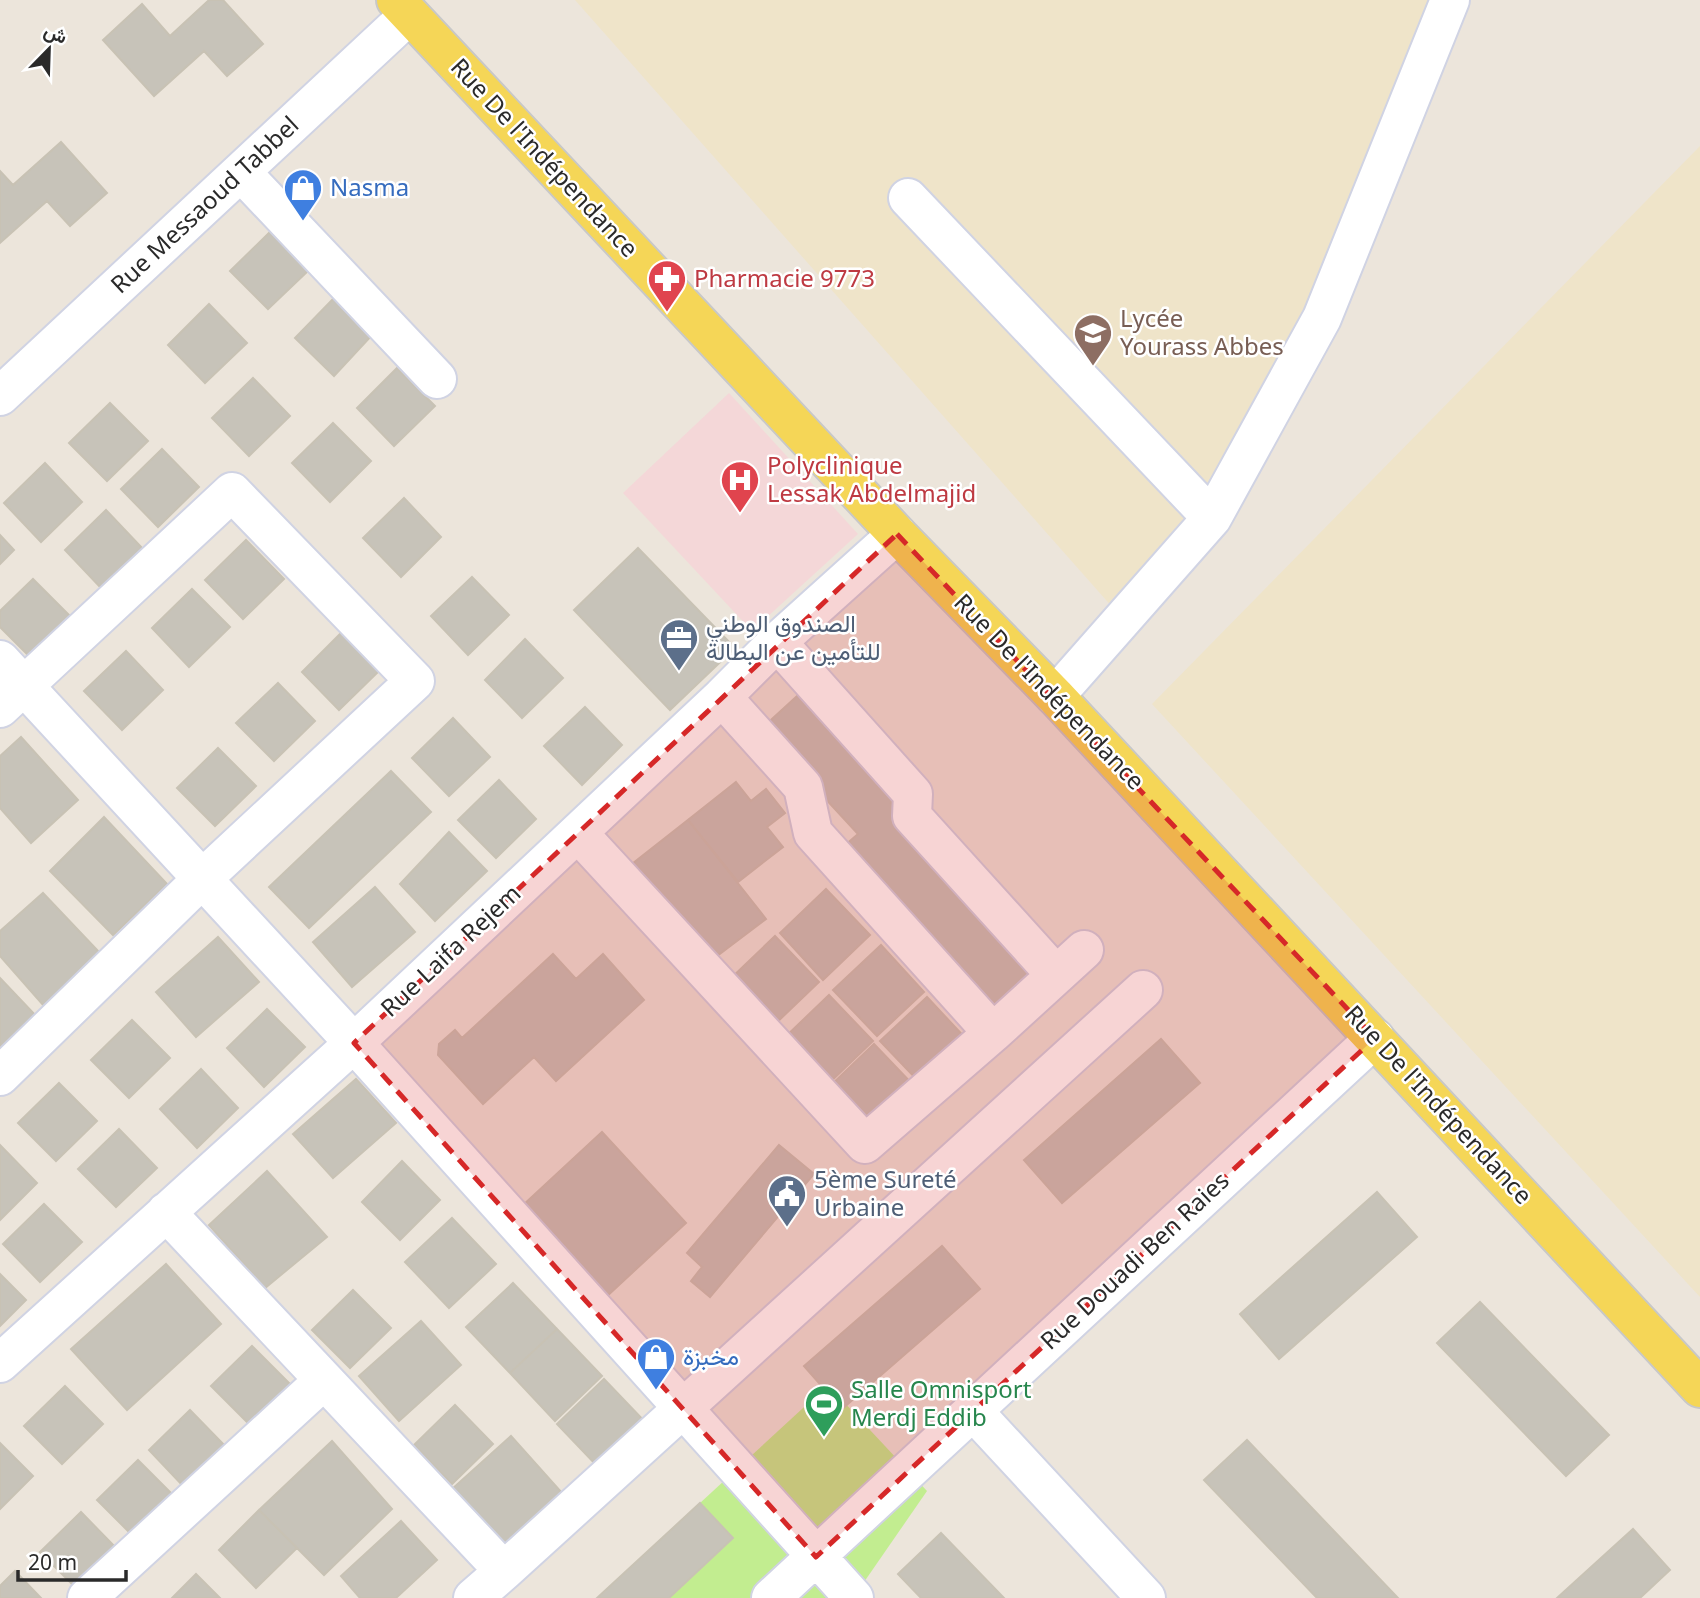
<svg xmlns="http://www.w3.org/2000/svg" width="1700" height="1598" font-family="'Noto Sans',Vazirmatn,sans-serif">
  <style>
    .education { fill: #efe4c9 }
    .medical { fill: #f4d7d8 }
    .pitch { fill: #c2ed90 }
    .building { fill: #c7c3b9; stroke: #c8c2b4; stroke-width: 2 }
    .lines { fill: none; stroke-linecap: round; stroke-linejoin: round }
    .minor-casing { stroke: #d0d3e3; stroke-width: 42 }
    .major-casing { stroke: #c8c8c8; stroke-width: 42 }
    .minor { stroke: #fff; stroke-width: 38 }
    .major { stroke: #f5d657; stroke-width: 38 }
    .marked { fill: #d62828; fill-opacity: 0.2; stroke: #d62828; stroke-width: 5; stroke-dasharray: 14 9; stroke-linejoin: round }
    .labels { text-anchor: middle; stroke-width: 5; stroke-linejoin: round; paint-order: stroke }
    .street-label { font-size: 24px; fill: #2a2a2a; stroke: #fff }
    .shop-label { font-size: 24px; fill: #366cbe; stroke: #fff; text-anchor: start }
    .health-label { font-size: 24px; fill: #be3a42; stroke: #fff; text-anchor: start }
    .education-label { font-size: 24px; fill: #785e54; stroke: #fff; text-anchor: start }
    .service-label { font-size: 24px; fill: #4e5e75; stroke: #fff; text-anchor: start }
    .leisure-label { font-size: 24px; fill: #27864d; stroke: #fff; text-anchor: start }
  </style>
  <rect width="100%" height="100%" fill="#ece5db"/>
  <path class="education" d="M575 0H1442L1334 272 1129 626Z
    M1700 146V1297L1152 704Z"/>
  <path class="medical" d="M729 393 858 534 752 631 623 493Z"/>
  <path class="pitch" d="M828 1385 927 1491 853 1598H597Z"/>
  <path class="building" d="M209 0H223L263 44 227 76 204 51 154 96 103 40 142 4 170 36Z
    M61 142 107 193 70 226 47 201 0 243V171L13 185Z
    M271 231 309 270 268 309 230 271Z
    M335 297 373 334 334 376 295 338Z
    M209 304 247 343 205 383 168 345Z
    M397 368 435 406 394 446 357 408Z
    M253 378 290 416 249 456 212 418Z
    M110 403 148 441 107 481 69 443Z
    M333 423 371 461 330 502 292 463Z
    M162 449 199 487 158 527 121 489Z
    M45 463 82 502 41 542 4 503Z
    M404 498 441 537 401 577 363 538Z
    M106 510 143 549 102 589 65 550Z
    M0 535 14 550 0 564Z
    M246 540 284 579 243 619 205 580Z
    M638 548 735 648 670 710 574 610Z
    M472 577 509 615 468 655 431 616Z
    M33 579 71 617 30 657 0 627V611Z
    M192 589 230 627 189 667 152 628Z
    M342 632 380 670 339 710 302 672Z
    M525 639 563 678 522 718 485 680Z
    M126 651 163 690 122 730 84 691Z
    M278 683 315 721 274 761 236 723Z
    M807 687 903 791 891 803 1047 971 1000 1014 844 846 858 834 761 729Z
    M585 707 622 745 582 785 544 746Z
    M453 718 490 757 449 796 412 758Z
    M21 737 78 800 31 843 0 808V756Z
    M218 748 256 786 215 826 177 788Z
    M391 771 431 812 309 928 269 887Z
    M499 780 536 819 496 858 458 820Z
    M736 782 751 801 766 789 785 813 767 827 783 847 738 882 688 820Z
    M104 817 167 884 113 935 50 871Z
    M688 820 766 919 709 962 632 864Z
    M449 832 487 871 435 921 400 884Z
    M375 887 415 932 352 987 313 942Z
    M826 889 870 935 823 980 780 933Z
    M43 893 99 952 44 1006 0 956V931Z
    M775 936 819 982 772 1027 728 981Z
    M218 937 259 982 196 1037 156 992Z
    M881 945 924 992 877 1036 833 990Z
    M553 954 576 979 603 954 644 1000 556 1081 534 1057 483 1104 438 1055 439 1044 455 1030 462 1038Z
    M0 978 37 1017 0 1052Z
    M829 995 873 1041 826 1086 782 1040Z
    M927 997 970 1043 924 1087 880 1041Z
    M267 1009 305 1047 264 1087 227 1048Z
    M132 1020 170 1058 129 1098 91 1060Z
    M1161 1039 1200 1083 1062 1203 1024 1160Z
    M874 1044 918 1090 870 1135 827 1089Z
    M201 1069 238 1108 197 1148 160 1109Z
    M356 1079 396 1123 333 1178 293 1134Z
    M59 1083 97 1121 56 1161 18 1123Z
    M119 1129 157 1168 116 1207 78 1169Z
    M602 1132 686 1223 606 1297 522 1206Z
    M0 1145 37 1183 0 1220Z
    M779 1145 814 1174 710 1297 691 1281 702 1267 687 1253Z
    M402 1161 440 1200 400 1240 362 1202Z
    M267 1171 327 1237 265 1288 209 1225Z
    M1377 1192 1417 1237 1279 1359 1240 1314Z
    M44 1204 82 1242 40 1282 3 1244Z
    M452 1218 496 1264 449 1308 405 1262Z
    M942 1246 980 1289 842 1409 804 1366Z
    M166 1264 221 1324 127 1410 71 1349Z
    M0 1274 26 1300 0 1326Z
    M513 1283 557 1329 510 1373 466 1327Z
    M353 1290 391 1328 350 1368 312 1330Z
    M1480 1302 1609 1435 1566 1476 1437 1343Z
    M421 1321 461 1365 399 1421 359 1376Z
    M557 1329 602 1376 555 1421 510 1373Z
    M252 1346 290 1384 249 1424 211 1386Z
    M604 1379 648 1425 601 1470 557 1424Z
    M65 1386 103 1424 62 1464 24 1426Z
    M455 1405 493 1444 452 1484 414 1445Z
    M190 1410 228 1449 186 1489 149 1450Z
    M511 1436 570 1502 508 1553 452 1489Z
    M1247 1440 1398 1598H1317L1204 1480Z
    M332 1441 392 1509 324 1575 259 1510Z
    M0 1443 33 1476 0 1509Z
    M138 1460 176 1498 135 1538 97 1500Z
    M700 1503 733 1538 669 1598H597Z
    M259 1510 297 1548 256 1588 219 1550Z
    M81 1512 119 1551 78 1590 40 1552Z
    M401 1521 437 1560 396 1598H360L341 1576Z
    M1633 1529 1670 1570 1640 1598H1557Z
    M941 1533 1004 1598H921L898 1574Z
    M15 1571 41 1598H0V1586Z
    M196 1574 220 1598H172Z"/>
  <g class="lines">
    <g class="minor-casing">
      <path id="minor" d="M241 172 437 379
        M908 198 1212 518
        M0 396 409 15
        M777 642 913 794 912 816 1056 975
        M0 660 354 1043 854 1598
        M1055 696 1212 518 1322 318 1450 0
        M722 697 803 787 813 833 993 1033
        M0 708 232 492 415 681 202 879 0 1076
        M578 833 865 1144 993 1033 1084 950
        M166 1212 504 1571 473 1598
        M0 1363 354 1043 722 697 777 642 897 534
        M973 1411 1146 1598
        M504 1571 1143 990
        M87 1598 323 1381
        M771 1598 1375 1038"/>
    </g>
    <g class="major-casing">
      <path id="major" d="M396 0 897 534 1055 696 1700 1388"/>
    </g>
    <use href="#minor" class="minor"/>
    <use href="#major" class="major"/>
  </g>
  <path class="marked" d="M897 534 1375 1038 816 1557 354 1043Z"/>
  <defs>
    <g id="shop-pin" transform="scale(2.0125)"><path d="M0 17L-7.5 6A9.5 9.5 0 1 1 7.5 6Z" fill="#3f7fe0" stroke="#fff"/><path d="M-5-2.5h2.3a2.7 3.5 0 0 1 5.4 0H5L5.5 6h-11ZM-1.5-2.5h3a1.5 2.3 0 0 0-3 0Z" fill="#fff"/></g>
    <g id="pharmacy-pin" transform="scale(2.0125)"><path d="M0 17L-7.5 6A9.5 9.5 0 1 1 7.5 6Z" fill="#e0444e" stroke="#fff"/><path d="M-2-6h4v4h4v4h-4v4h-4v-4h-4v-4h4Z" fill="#fff"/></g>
    <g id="school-pin" transform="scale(2.0125)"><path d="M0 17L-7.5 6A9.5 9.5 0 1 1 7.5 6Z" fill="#8d6e63" stroke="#fff"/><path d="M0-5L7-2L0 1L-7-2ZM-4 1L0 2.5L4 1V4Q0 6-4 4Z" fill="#fff"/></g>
    <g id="hospital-pin" transform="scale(2.0125)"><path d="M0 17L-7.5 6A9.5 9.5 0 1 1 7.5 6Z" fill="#e0444e" stroke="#fff"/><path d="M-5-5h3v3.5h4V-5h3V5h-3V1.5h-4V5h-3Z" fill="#fff"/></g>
    <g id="office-pin" transform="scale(2.0125)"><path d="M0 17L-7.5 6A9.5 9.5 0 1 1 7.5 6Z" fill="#5c6f8a" stroke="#fff"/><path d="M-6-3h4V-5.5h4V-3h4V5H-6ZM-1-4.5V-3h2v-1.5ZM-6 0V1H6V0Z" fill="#fff"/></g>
    <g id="civic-pin" transform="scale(2.0125)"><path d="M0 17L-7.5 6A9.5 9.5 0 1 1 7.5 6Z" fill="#5c6f8a" stroke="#fff"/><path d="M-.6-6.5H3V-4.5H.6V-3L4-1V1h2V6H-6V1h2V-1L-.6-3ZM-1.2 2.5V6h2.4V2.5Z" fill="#fff"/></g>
    <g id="stadium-pin" transform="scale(2.0125)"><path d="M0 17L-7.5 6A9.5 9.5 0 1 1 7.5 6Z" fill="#2e9e5b" stroke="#fff"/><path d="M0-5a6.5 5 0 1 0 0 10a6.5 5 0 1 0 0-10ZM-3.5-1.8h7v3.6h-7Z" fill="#fff"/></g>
  </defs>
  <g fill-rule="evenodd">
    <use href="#shop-pin" x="303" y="188"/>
    <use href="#pharmacy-pin" x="667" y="279"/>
    <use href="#school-pin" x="1093" y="333"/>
    <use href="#hospital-pin" x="740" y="480"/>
    <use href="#office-pin" x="679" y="638"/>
    <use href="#civic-pin" x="787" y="1194"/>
    <use href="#shop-pin" x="656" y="1357"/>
    <use href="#stadium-pin" x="824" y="1404"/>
  </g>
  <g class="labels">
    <g class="street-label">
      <text transform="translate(544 158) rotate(47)" y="8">Rue De l'Indépendance</text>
      <text transform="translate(205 205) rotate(-43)" y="8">Rue Messaoud Tabbel</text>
      <text transform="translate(1049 692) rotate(46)" y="8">Rue De l'Indépendance</text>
      <text transform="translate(451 951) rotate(-43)" y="8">Rue Laifa Rejem</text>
      <text transform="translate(1438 1105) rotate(47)" y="8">Rue De l'Indépendance</text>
      <text transform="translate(1135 1261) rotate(-43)" y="8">Rue Douadi Ben Raies</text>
    </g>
    <g class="shop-label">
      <text x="330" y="196">Nasma</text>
      <text x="683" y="1365">مخبزة</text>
    </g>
    <g class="health-label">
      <text x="694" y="287">Pharmacie 9773</text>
      <text x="767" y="474">Polyclinique<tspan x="767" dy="28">Lessak Abdelmajid</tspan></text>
    </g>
    <g class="education-label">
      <text x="1120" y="327">Lycée<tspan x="1120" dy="28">Yourass Abbes</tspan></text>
    </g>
    <g class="service-label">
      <text x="706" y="632">الصندوق الوطني<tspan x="706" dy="28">للتأمين عن البطالة</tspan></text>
      <text x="814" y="1188">5ème Sureté<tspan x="814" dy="28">Urbaine</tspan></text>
    </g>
    <g class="leisure-label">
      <text x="851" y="1398">Salle Omnisport<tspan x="851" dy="28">Merdj Eddib</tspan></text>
    </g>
  </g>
  <g transform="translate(49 49) rotate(23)" stroke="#ffffff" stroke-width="5" paint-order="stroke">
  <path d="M0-5L12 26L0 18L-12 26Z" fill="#2a2a2a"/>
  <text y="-10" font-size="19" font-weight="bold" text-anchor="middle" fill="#2a2a2a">ش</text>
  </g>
  <path d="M18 1570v10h108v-10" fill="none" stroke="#2a2a2a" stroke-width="3.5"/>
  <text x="28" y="1570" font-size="21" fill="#2a2a2a" stroke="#ffffff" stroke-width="5" paint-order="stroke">20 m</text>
</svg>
